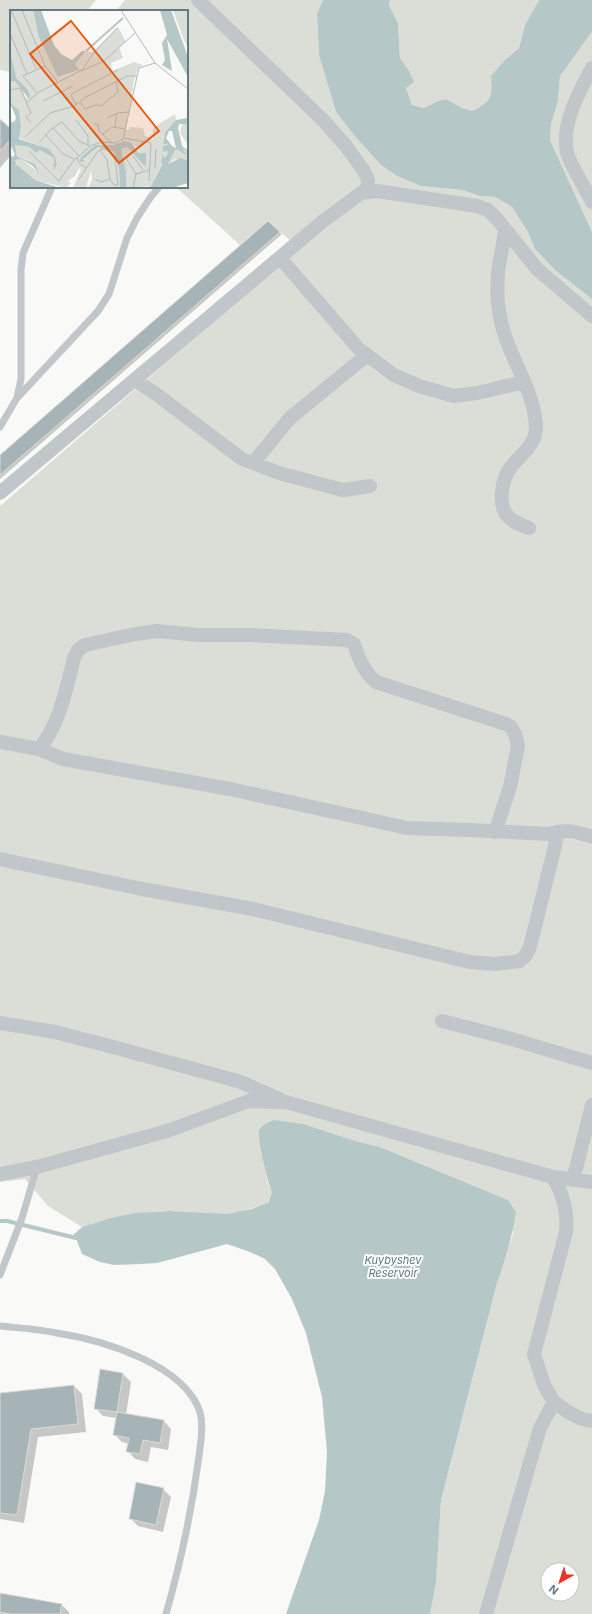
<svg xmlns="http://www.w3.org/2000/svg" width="592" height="1614" font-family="Inter,sans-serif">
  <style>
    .green { fill: #daded6; fill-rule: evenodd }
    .water { fill: #b6c7c8 }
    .shadow { fill: #0003 }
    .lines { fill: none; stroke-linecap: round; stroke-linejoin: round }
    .stream { stroke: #b6c7c8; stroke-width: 4 }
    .building { fill: #a6b3b7; stroke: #dbdbd9 }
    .service { stroke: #c0c6c9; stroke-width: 7 }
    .minor { stroke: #c0c6c9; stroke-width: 14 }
    .labels { text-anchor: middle; stroke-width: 4; stroke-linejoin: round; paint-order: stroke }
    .water-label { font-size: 11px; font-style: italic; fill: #5e797c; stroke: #fff }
    .inset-river { fill: none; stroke: #b6c7c8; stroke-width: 2 }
    .inset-road { fill: none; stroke: #b0bbbe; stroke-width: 1 }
    .view { fill: #e8590c; fill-opacity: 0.15; stroke: #e8590c; stroke-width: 2 }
    .inset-edge { fill: none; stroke: #637a83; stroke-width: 2 }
  </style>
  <rect width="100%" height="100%" fill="#f9f9f7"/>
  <path class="green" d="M0 0H96L87 11H11V72L0 70Z
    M125 0H323L317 14 319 55 336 112 381 165 397 176 421 186 462 190 480 196 495 197 512 207 528 232 535 249 556 271 592 299V1614H430L436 1583 441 1500 497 1283 506 1257 513 1233 508 1200 380 1147 355 1141 260 1145 268 1184 272 1192 269 1202C255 1208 242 1212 228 1214 209 1216 189 1211 169 1211 139 1211 111 1218 82 1227L48 1206 25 1179 0 1182V506L299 248 268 221 240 245 176 187H187V11H116ZM548 1570H572V1594H548Z
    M390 0H539L525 25 519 48 507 58 493 92 485 104 473 111 462 108 446 99 438 101 424 108 412 105 406 88 408 69 400 58 398 23 389 5Z
    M592 32V232L550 140 551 124 558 101 560 76Z"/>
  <path class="water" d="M323 0H390L389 5 398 23 400 58 408 69 414 82 406 88 412 105 424 108 438 101 446 99 462 108 473 111C491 101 493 97 491 76L507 58 519 48 525 25 539 0H592V32L560 76 558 101 551 124 550 140 592 232V299L556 271 535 249 528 232 512 207 495 197 480 196 462 190 421 186 397 176 381 165 355 136 336 112 319 55 317 14Z
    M274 1120 303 1124 355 1141 380 1147 508 1200 516 1212C512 1237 506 1259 497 1283L441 1500 436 1583 430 1614H286L319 1520 325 1491 327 1452 322 1397 306 1333 292 1299 275 1269 265 1259 250 1252 227 1244 157 1263 141 1264 114 1265 100 1262 82 1254 76 1238 73 1235 82 1227 111 1218 135 1213 169 1211 227 1214 252 1209 269 1202 272 1192C268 1184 257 1138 259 1131 262 1124 269 1122 274 1120Z"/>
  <path class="shadow" d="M0 121 11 131V155L0 168Z
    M268 222 282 234 0 479V457Z
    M123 1374 131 1382 126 1415 164 1421 171 1429 168 1450 151 1447 148 1462 135 1459 128 1451 129 1444 122 1442 114 1434 117 1418 103 1416 95 1408Z
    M74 1386 82 1394 86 1432 38 1437 24 1523 0 1519V1394Z
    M163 1489 171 1497 163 1532 138 1526 130 1518Z
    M0 1594 62 1605 69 1612V1614H0Z"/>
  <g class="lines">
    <path class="stream" d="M0 1221H7L76 1238H82"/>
  </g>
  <path class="building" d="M0 119 11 129V139L0 151Z
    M268 221 280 232 0 475V455Z
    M100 1369 123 1373 117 1412 94 1409Z
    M74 1385 78 1424 31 1429 17 1515 0 1513V1393Z
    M117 1412 164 1420 160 1443 143 1440 140 1454 126 1452 129 1438 113 1435Z
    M136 1482 164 1488 156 1525 129 1519Z
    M0 1593 62 1604 60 1614H10L0 1612Z"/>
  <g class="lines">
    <path class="service" d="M17 398 98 311 109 294 127 238 137 218 150 198 159 187
      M0 427 17 398 21 379V270L23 253 52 187
      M0 1275 22 1218 37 1167
      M0 1326C19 1328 38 1329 57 1333 102 1340 184 1364 200 1412 204 1427 200 1448 198 1463 191 1514 180 1565 166 1614"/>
    <path class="minor" d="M198 0 323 120 346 146 364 171 368 180 367 191
      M592 68C579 92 561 124 567 152 570 165 586 189 592 202
      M505 229C504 244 499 259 498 274 497 287 497 303 500 316 506 355 535 388 536 428 536 445 519 456 510 468 502 480 498 502 506 514 512 522 521 525 529 528
      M280 258 359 349 394 375 419 386 454 396 477 393 524 382
      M135 380 156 394 242 459 279 473 343 490 370 486
      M253 463 290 418 367 355
      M0 493 322 222 361 193 377 191 477 206 488 210 497 219 537 269 592 316
      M0 742 39 749 63 759 230 789 407 828 471 830 549 834C566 829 575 831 592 837
      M39 749C60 724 66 689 74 658L78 650 85 645 135 634 157 631 199 635H249L347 640 354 644C359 659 364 672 376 682L506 724 511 727 515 734 518 746 510 787 495 832
      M0 859 142 889 253 909 470 962 495 964 520 961 526 955 530 947 555 846 557 832
      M442 1021 508 1038 592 1063
      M0 1023 55 1032 117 1048 241 1082 279 1099
      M0 1174 37 1167 167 1131 249 1101 286 1102 553 1177 592 1182
      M553 1177C563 1195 568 1211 566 1232L534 1354 544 1385 554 1402 568 1412 582 1419 592 1421
      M573 1180 592 1105
      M486 1614 540 1428 554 1402"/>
  </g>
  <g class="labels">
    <g class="water-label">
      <text x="393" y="1264">Kuybyshev<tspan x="393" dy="13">Reservoir</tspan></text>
    </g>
  </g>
  <g transform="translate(10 10)">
    <rect width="178" height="178" fill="#f9f9f7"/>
    <path d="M0 0H23L29 28 49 67 67 61 65 54 67 51 76 42H83L108 17 116 32 109 37 113 48 101 53 102 61 124 52 133 55 128 58 124 71 116 120H119L120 117 133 118 135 126 143 129V118L165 104 166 110 155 124 153 133 159 134 154 136 153 142 157 141 158 144 155 149 152 148 153 154 141 176 116 178V161L111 139 117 137 136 156V144L129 143 127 137 111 131 103 135H85L71 147V153H75L73 149 88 137 104 142 109 159 110 178 79 177 82 169 81 161 76 178H63L71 159 69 158 65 166 58 171 61 173 56 178 25 170 9 158 5 150 12 149 30 164 24 153 8 146 4 139 5 135 19 137 28 143 30 140 44 148 43 161 47 152 38 139 9 128 11 116 9 100 0 93V72L5 71 11 77 16 88 19 84 9 72 4 60 0 43ZM163 0H178V38L174 30ZM172 114H178V135L170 123ZM173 138 176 141 177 150 165 149 158 154 166 139 175 144Z" fill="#daded6"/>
    <path d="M23 0H31L44 35 51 44 62 50 72 41H76L65 54 69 60 48 67 29 28ZM161 0 178 47V67L157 29 162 61 152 55 155 50 152 33 157 25 150 0ZM0 43 7 69 17 79 20 85 19 89 5 71 0 72ZM0 93 9 100 11 116 9 129 39 139 45 147 47 154 43 161 44 148 30 140 27 143 19 137 5 135 7 146 25 154 30 165 23 156 12 149 5 150 7 155 25 170 50 178H0V145L3 147 5 144 0 134V113L5 111 6 107ZM178 108V114H169L168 118 172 136 178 141V173L162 178H135L141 176 153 154 151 152 153 144 154 149 158 144 157 141 153 142V136L159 134H153L155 123 166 110ZM159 121H162L166 138 162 136 156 128ZM166 139 176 145 173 139 176 141 177 150 170 148 158 154ZM113 131 120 132 129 143H136V157L117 137 111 139 116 161V178H110L109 159 104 142 88 137 73 149 75 153 70 152 71 147 85 135H103Z" fill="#b6c7c8" fill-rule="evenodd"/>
    <path class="inset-river" d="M76 41 113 8"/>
    <path class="inset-road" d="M1 0 26 59M12 0 35 56M111 0 145 53 178 79M0 23 17 64M71 61 94 51 125 23M0 80 10 78 21 103 16 107 21 113M27 83 13 66 35 56 47 71M33 91 63 76M70 92 75 99 86 95 91 96 108 82 106 72M16 93 29 82 72 60 83 44 107 18M66 95 61 85 63 83 108 60M97 108 108 103 119 102M66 110 78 126V135M84 114H88L89 121 102 133M105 117 107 103M43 118 69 146M93 124 102 117 116 119M36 125 53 144 64 149M15 127 40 103 64 96 76 87 117 66H127M114 128 141 133 139 171M29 133 41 119 52 112 69 131 80 136M19 141 49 171 64 150 82 135 92 132 105 133 113 129 129 58 145 53M123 146 133 160M67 147 69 153 76 158M116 148 126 164 123 178M145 158 146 139M126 164 139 160M69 169 88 141 92 139H95L105 146 108 175H104L100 170 97 150 90 140M85 169 91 172 100 169"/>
    <path class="view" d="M61 11 149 121 109 153 20 44Z"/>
    <rect width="178" height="178" class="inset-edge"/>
  </g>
  <g transform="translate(560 1582) rotate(219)"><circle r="19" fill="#ffffff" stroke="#c1cacd"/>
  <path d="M0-3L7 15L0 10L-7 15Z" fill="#e93426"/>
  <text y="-6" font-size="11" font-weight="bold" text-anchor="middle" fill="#637a83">N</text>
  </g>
</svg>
